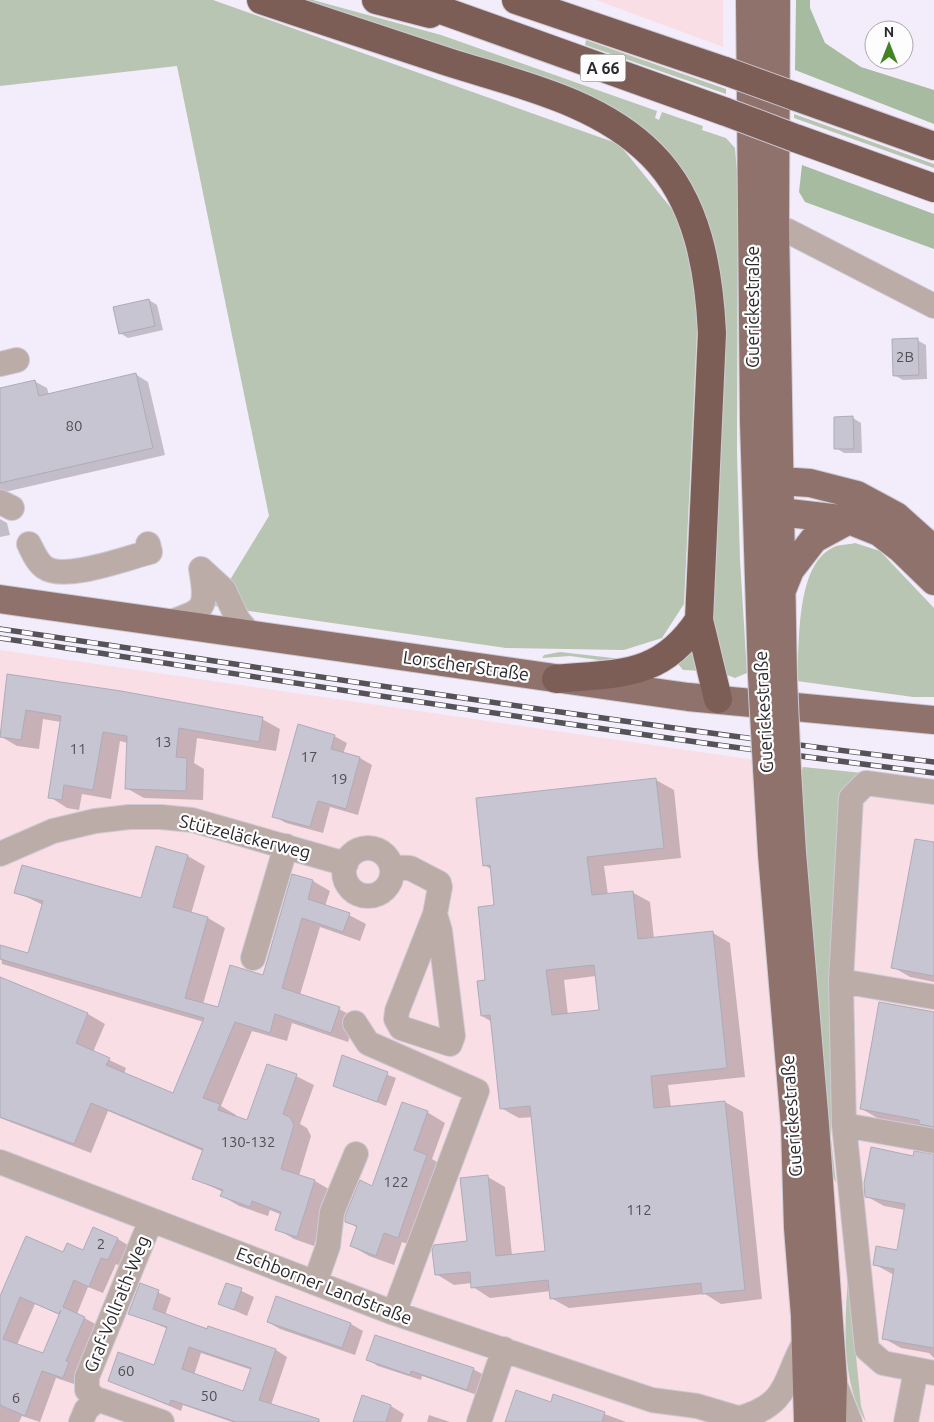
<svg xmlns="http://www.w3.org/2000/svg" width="934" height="1422" font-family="Ubuntu,sans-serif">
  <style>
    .industrial { fill: #f9dee5 }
    .green { fill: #b8c5b3 }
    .forest { fill: #a7bba0 }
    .shadow { fill: #0003; fill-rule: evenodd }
    .building { fill: #c8c5d3; stroke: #aeabb9; fill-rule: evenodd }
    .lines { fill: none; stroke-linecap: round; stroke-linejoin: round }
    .minor-casing { stroke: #cfcad6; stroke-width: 26 }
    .major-casing { stroke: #cfcad6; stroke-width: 30 }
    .highway-casing { stroke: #cfcad6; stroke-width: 30 }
    .minor { stroke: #bcaca7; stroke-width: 24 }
    .major { stroke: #8e726b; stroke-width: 28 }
    .highway { stroke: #7d5e56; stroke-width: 28 }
    .rail-casing { stroke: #555259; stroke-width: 5.5 }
    .rail { stroke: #fdfdfd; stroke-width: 4; stroke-dasharray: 11; stroke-linecap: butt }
    .major-bridge-casing { stroke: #cfcad6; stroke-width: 30; stroke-linecap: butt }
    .highway-bridge-casing { stroke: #cfcad6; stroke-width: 30; stroke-linecap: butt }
    .major-bridge { stroke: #8e726b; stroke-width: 28 }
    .highway-bridge { stroke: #7d5e56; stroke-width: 28 }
    .labels { text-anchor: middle; stroke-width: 4.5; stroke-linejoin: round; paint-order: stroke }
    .number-label { font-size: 15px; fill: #524f56 }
    .shield { fill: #fdfdfd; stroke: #69686b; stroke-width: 1 }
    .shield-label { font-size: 16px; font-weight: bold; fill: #2a282d }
    .street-label { font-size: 18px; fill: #2a282d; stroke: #fdfdfd }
  </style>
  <rect width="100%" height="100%" fill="#f3edfb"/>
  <path class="industrial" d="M596 0H723V47Z
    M0 650 803 767 934 782V1422H0Z"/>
  <path class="green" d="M0 0H213L619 144 680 219 699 290 684 604 662 638 624 650 506 648 214 606 269 516 177 66 0 86Z
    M281 0H313L441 35 657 111 655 118 659 120 662 112 703 126 702 130 726 138 735 148 738 184 737 452 740 560 747 673 735 678 727 675 720 667 711 619 721 342 658 146Z
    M586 40 726 89V94L585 45Z
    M794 114 934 164V168L794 118Z
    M855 543 880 551 934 608V697H913L797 681C800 645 795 567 832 548 838 544 848 545 855 543Z
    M695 635 703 671 683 670 674 659Z
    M560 652 622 659 613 662 570 656 542 658 544 655Z
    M803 767 863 773 832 983 831 1139 836 1183 832 1174 808 881 801 773Z
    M848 1275 861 1406 866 1422C840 1380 845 1323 848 1275Z"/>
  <path class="forest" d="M796 0H810V8L825 43 861 67 934 90V124L795 70Z
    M802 165 934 214V249L805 202 799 192Z"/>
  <path class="shadow" d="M149 300 157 305 163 330 128 338 120 333Z
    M917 340 926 345 927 379 903 380 894 375Z
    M135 374 148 382 165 455 5 492 0 489V389L34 381 47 388 49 395Z
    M853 418 861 423 862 453H844L836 448Z
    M0 519 7 523 10 535 0 537Z
    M8 675 262 719 280 729 276 751 197 738 194 763 204 769 203 800 144 798 126 788 128 743 120 741 111 799 82 794 79 810 67 808 50 797 61 722 43 719 39 749 17 746 0 736Z
    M334 736 347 743 343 754 360 758 372 765 358 815 330 807 323 833 286 823 274 816Z
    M656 780 674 790 681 858 604 866 608 895 632 892 650 902 654 939 713 933 730 943 745 1077 668 1085 671 1108 725 1102 743 1112 762 1299 721 1304 705 1294 569 1308 551 1298V1291L490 1298 473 1287 472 1283 454 1285 436 1274 468 1243 488 1177 505 1187 512 1255 547 1252 533 1117 519 1118 501 1108 492 1022 482 1016 495 906 491 869 484 865ZM596 976 600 1011 568 1015 564 980Z
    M934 843V982L910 977 893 967Z
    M188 856 205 866 191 914 208 918 225 928 203 1004 219 1009 264 976 313 881 330 891 325 906 349 915 366 924 360 941 320 927 300 995 339 1009 356 1018 348 1042 292 1023 287 1041 252 1031 221 1106 236 1115 235 1118 248 1122 268 1065 296 1076 314 1085 300 1124 307 1128 311 1136 299 1176 315 1181 332 1191 314 1246 294 1239 277 1229 282 1215 270 1210 268 1216 239 1206 222 1196 223 1192 193 1178 203 1151 108 1111 91 1153 0 1118V984L2 979 88 1014 105 1024 93 1052 126 1068 124 1074 174 1094 204 1022 2 964 0 946 29 954 43 905 16 892 142 900Z
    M934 1013V1132L926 1127 879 1119 862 1109Z
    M343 1057 396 1078 386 1106 334 1085Z
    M427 1112 445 1123 432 1159 444 1166 416 1247 402 1242 394 1265 369 1256 352 1246 358 1228 346 1221Z
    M934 1155V1358L929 1353 901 1348 883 1338 894 1275 874 1264 898 1252 905 1210 884 1206 866 1196 914 1157Z
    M118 1239 131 1247 122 1267 116 1264 103 1293 88 1287 77 1314 99 1326 77 1385 56 1378 40 1422 22 1416 19 1422H0V1299L63 1254 84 1252ZM35 1304 60 1315 44 1355 17 1345Z
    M227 1284 254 1297 247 1316 220 1304Z
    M141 1285 171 1298 165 1315 276 1350 287 1357 271 1405 320 1422H232L183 1405 181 1411 110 1380 155 1366 168 1329 130 1313ZM201 1353 252 1370 244 1392 194 1375Z
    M276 1298 351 1324 363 1331 355 1355 280 1329 268 1322Z
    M368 1360 473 1369 484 1375 477 1395 422 1376 421 1380 378 1366Z
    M554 1395 626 1422H506L551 1404Z
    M363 1397 391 1406 404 1414 401 1422H354Z
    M429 1415 450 1422H427Z"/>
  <path class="building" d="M149 299 155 326 119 334 113 307Z
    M918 338 919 375 893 376 892 339Z
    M136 373 153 448 0 483V388L35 380 39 396Z
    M853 416 854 449H834V417Z
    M7 674 121 691 263 717 259 742 179 728 176 757 187 758 186 791 125 789 127 736 103 732 93 790 64 785 62 800 48 798 61 716 26 710 21 740 0 737Z
    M298 724 335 735 331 749 360 757 346 809 318 801 310 827 272 817Z
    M656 778 664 848 587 857 592 895 633 891 638 939 713 931 727 1068 651 1076 654 1108 725 1101 745 1290 702 1294 701 1283 550 1299 548 1280 471 1288 470 1272 435 1275 432 1250 434 1245 467 1241 460 1178 488 1175 496 1256 545 1251 530 1106 500 1109 490 1015 481 1016 477 981 485 980 478 907 494 905 490 865 483 866 476 798ZM594 965 599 1010 552 1015 546 970Z
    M915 839 934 842V976L891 968Z
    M156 846 188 855 173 907 208 917 185 998 218 1007 230 965 263 975 292 874 313 880 308 899 350 913 343 932 302 918 282 988 340 1007 331 1033 275 1014 270 1033 235 1022 203 1098 220 1104 218 1110 247 1120 267 1064 297 1074 283 1114 290 1117 294 1125 281 1169 315 1180 297 1237 275 1230 281 1212 252 1201 250 1207 220 1196 223 1190 192 1179 203 1149 91 1103 74 1144 0 1117V977L88 1013 76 1043 110 1058 106 1065 173 1093 204 1018 0 959V945L28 953 43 901 14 893 22 865 141 898Z
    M879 1002 934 1012V1127L919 1124V1120L860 1109Z
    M342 1055 388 1072 377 1102 333 1086Z
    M402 1102 428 1111 414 1150 427 1155 398 1238 384 1233 376 1256 350 1246 357 1226 345 1222V1216L360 1180 372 1186Z
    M871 1147 913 1156 914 1151 934 1154V1348L882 1339 894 1269 873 1265 876 1246 897 1250 905 1204 865 1197 864 1183Z
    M93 1227 118 1238 108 1260 101 1258 89 1287 74 1280 63 1307 85 1317 66 1361 69 1362 63 1378 42 1371 25 1416 0 1405V1296L26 1236 63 1252 67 1243 83 1250ZM20 1297 59 1314 61 1310 43 1353 3 1339Z
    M140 1283 159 1290 153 1309 207 1329 208 1326 276 1349 259 1400 319 1419V1422H236L171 1400 169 1405 108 1381 118 1352 154 1365 167 1327 128 1314ZM189 1347 251 1368 243 1391 182 1369Z
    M226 1283 242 1288 234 1310 218 1304Z
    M276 1296 351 1323 342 1348 267 1322Z
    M375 1335 474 1368 467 1390 411 1371 410 1375 366 1360Z
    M516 1390 551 1402 553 1394 605 1412 602 1422H505Z
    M362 1395 391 1405 386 1422H353Z"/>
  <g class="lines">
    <g class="minor-casing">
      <path id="minor" d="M775 228 788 231 934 306
        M0 364 17 360
        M0 502 12 508
        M29 544C33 552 37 562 44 567 64 582 126 558 150 552L148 544
        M201 569 224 590 238 620 250 634
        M167 623C205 611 208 609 201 569
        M934 792 866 783 851 798 841 981 844 1125 867 1349 883 1363 934 1373
        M344 872a24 24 0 1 1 48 0a24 24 0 1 1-48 0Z
        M0 854 53 831 95 821 129 817H161L192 820 346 864
        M392 867 410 868 439 883 440 887 435 914 397 1011 396 1019 401 1028 450 1044 453 1036 440 931 435 914
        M253 958 286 846
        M841 981 934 997
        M355 1023 368 1043 477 1091 394 1313
        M844 1125 934 1141
        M0 1162 394 1313 652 1400 697 1406 751 1422
        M151 1220 87 1377V1390L94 1398 162 1422
        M315 1283 328 1246 332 1212 356 1154
        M835 1384 850 1422
        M740 1418C792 1403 783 1378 806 1340
        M81 1422 86 1410 97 1399
        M479 1422 504 1349
        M906 1422 916 1370"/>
    </g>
    <g class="major-casing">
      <path id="major" d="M750 0 754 422 762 676
        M776 0 775 228 783 679
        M763 488 780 481 810 483 857 495 896 516 934 550
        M766 501 780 512 849 520 879 532 901 549 934 581
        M782 590 790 570 814 539 849 520
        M0 599 688 697 934 720
        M767 768 772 854 795 1126 798 1228 805 1316 808 1422
        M787 771 792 853 815 1125 833 1380 832 1422"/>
    </g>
    <g class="highway-casing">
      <path id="highway" d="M261 0C323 21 385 41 448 62 517 84 599 101 652 155 698 201 709 271 712 333L699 620 718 699
        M376 0 430 14
        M413 0 726 112
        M516 0 725 71
        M794 96 934 146
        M795 138 934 188
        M556 679C619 673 661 678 699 620"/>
    </g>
    <use href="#minor" class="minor"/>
    <use href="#major" class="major"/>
    <use href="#highway" class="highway"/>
    <g class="rail-casing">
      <path id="rail" d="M0 629C311 675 622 724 934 762
        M0 638C311 685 622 735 934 773"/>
    </g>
    <use href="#rail" class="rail"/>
    <g class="major-bridge-casing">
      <path id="major-bridge" d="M762 676 767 768
        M783 679 787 771"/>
    </g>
    <g class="highway-bridge-casing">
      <path id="highway-bridge" d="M725 71 794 96
        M726 112 795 138"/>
    </g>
    <use href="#major-bridge" class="major-bridge"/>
    <use href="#highway-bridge" class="highway-bridge"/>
  </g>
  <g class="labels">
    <g class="number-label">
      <text x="905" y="362">2B</text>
      <text x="74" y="431">80</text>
      <text x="163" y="747">13</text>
      <text x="78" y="754">11</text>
      <text x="309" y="762">17</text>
      <text x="339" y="784">19</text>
      <text x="248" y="1147">130-132</text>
      <text x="396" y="1187">122</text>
      <text x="639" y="1215">112</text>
      <text x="101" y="1249">2</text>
      <text x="126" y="1376">60</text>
      <text x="209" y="1401">50</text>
      <text x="16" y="1403">6</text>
    </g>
    <rect class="shield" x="580.5" y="54.5" width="45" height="27" rx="4"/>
    <g class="shield-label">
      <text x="603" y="74">A 66</text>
    </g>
    <g class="street-label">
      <text transform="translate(753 307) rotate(-90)" y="6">Guerickestraße</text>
      <text transform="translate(466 666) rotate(8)" y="6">Lorscher Straße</text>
      <text transform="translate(764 712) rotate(-93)" y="6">Guerickestraße</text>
      <text transform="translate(245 837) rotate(14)" y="6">Stützeläckerweg</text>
      <text transform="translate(792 1116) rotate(-94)" y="6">Guerickestraße</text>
      <text transform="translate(324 1286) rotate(21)" y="6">Eschborner Landstraße</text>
      <text transform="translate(117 1304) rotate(-68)" y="6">Graf-Vollrath-Weg</text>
    </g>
  </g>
  <g transform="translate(889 45)"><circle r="24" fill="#fdfdfd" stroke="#a9a8aa"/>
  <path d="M0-4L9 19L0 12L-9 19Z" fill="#448323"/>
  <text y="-8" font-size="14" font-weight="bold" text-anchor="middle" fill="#2a282d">N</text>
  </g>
</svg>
